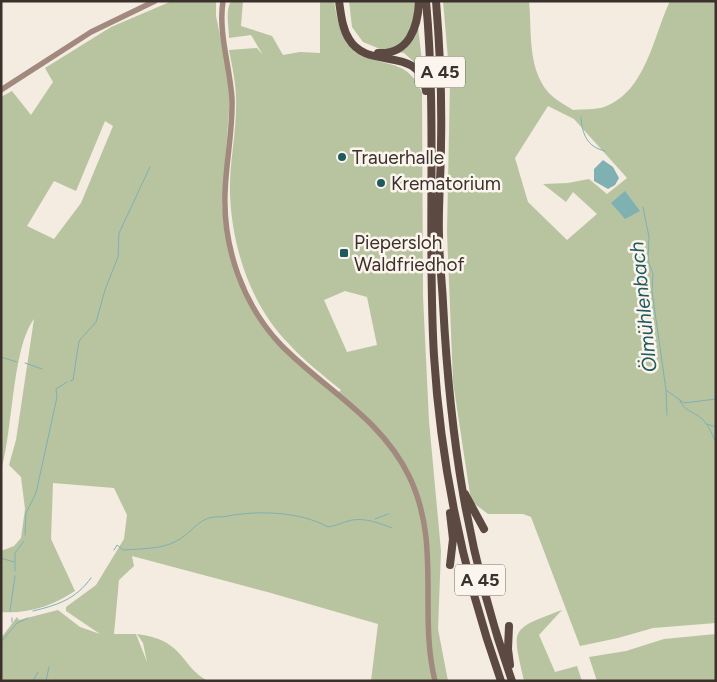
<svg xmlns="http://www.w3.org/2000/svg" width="717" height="682" font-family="Figtree,sans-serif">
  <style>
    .green { fill: #b8c4a0; fill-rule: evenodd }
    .water { fill: #7fb0b2 }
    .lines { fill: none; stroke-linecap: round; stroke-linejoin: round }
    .stream { stroke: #7fb0b2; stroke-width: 1 }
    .secondary { stroke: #a18a7d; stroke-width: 5.5 }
    .motorway { stroke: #5c4a42; stroke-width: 8 }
    .poi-dot { fill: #1f5a5e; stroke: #fbf5ee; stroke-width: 2 }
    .labels { text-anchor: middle; stroke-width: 5; stroke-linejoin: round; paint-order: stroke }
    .shield { fill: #fbf5ee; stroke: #756b66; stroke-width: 1 }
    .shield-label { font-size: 18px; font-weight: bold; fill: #3b302b }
    .poi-label { font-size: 19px; fill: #3b302b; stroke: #fbf5ee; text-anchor: start }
    .water-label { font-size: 20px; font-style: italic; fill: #1f5a5e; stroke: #fbf5ee }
  </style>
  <rect width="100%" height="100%" fill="#f4ebe1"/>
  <path class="green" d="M172 1H216V16L229 78 230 98 222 206 241 284 278 342 339 392 341 390C323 375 304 361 289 344 251 306 232 248 230 194 229 163 237 131 236 99 236 83 232 66 229 50L257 48 263 55 251 35 229 38C229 27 225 11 231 1H243L241 26 272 36 283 55 300 52 320 53V1H334C337 18 340 38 354 51 356 53 361 55 364 56 391 68 408 60 422 93L423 296 429 421 441 551 438 629 448 681H371L378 624 271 593 132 556 134 566 119 580 114 634H136L147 662 143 643 137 634C149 636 161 638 171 646 186 657 189 671 208 681H1V638L17 617 19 620 58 610 80 627 100 634 66 611V607L96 585 124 539 127 515 114 488 53 483 51 539 75 591C52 606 29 614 1 612V551L14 546 21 538 25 509 21 477 9 465 16 440 34 319C12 348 13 431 1 471V97L12 91 31 115 53 82 45 68 111 27ZM105 121 113 126 81 203 54 239 27 226 54 181 76 191ZM345 291 367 297 377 345 347 352 324 300Z
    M349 1H415L423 70 404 53 380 49 363 42 352 27Z
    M443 1H529C532 30 527 67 548 92 554 99 565 105 573 110 582 109 595 110 604 107 646 92 653 37 670 1H716V623L653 628 618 638 580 646 531 517 523 514H488L471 501 453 382 447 232 450 82ZM548 106 574 119 627 178 607 194 589 179 568 183 543 184 566 202 573 192 597 214 567 240 528 202 515 158Z
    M562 610 539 635 555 672 577 666 582 681H524C512 627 509 630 562 610Z
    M716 634V681H597L589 657 626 651 664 639Z"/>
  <path class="water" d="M603 160 613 167 619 178 615 185 608 189 594 181V169Z
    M625 191 640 211 625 219 611 203Z"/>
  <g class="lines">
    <path class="stream" d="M581 117C582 134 587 147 605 151
      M643 207 649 237 648 260 653 274 652 291 666 390 684 403 716 399
      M1 357 17 362
      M25 363 42 369
      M70 381 73 380 79 341 96 322 105 290 118 257 119 233 150 167
      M666 391 667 415
      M680 401C685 412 694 411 702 419 708 424 714 437 716 444
      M707 424 716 427
      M375 519 388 514
      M25 535 26 513 36 493 57 397 56 389 67 382
      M114 550 117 545 123 550C137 549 157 549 170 544 194 535 197 514 223 517 254 510 300 511 328 527 336 526 343 522 352 520 366 518 379 523 392 528
      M1 558 14 562
      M15 571V553L24 541
      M10 611 15 576
      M33 611C57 605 75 600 91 578
      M12 618V622
      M1 642 17 623 28 618
      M33 681 38 672
      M46 681 49 667"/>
    <path class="secondary" d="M223 1C218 34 230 66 232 99 233 130 226 161 225 193 223 248 243 305 281 345 325 390 381 418 409 476 442 544 418 612 435 681
      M1 90 91 32 155 1"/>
    <path class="motorway" d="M339 1C341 14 342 28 349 39 368 72 420 43 426 91
      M426 1C437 119 427 238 434 356 441 468 464 576 501 681
      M436 1C440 49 442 97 441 145 441 175 438 205 439 235 439 258 442 281 443 303 450 438 467 553 512 681
      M378 53C409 55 418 27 419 1
      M465 494 484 529
      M450 565 453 539 450 513
      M509 626 508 649 510 665"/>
  </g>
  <g class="poi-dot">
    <circle cx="342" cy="157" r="5"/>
    <circle cx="381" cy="183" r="5"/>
    <rect x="339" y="248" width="10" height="10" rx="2.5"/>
  </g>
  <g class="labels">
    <g class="shield">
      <rect x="415" y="56.5" width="50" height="31" rx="4"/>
      <rect x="455" y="564.5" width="50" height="31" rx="4"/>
    </g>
    <g class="shield-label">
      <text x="440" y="78">A 45</text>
      <text x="480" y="586">A 45</text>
    </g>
    <g class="poi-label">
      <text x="352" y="164">Trauerhalle</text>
      <text x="391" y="190">Krematorium</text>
      <text x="354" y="249">Piepersloh<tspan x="354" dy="22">Waldfriedhof</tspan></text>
    </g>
    <g class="water-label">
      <text transform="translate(643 307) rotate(-96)" y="7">Ölmühlenbach</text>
    </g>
  </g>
  <rect width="717" height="682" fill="none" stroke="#3b302b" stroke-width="5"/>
</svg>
